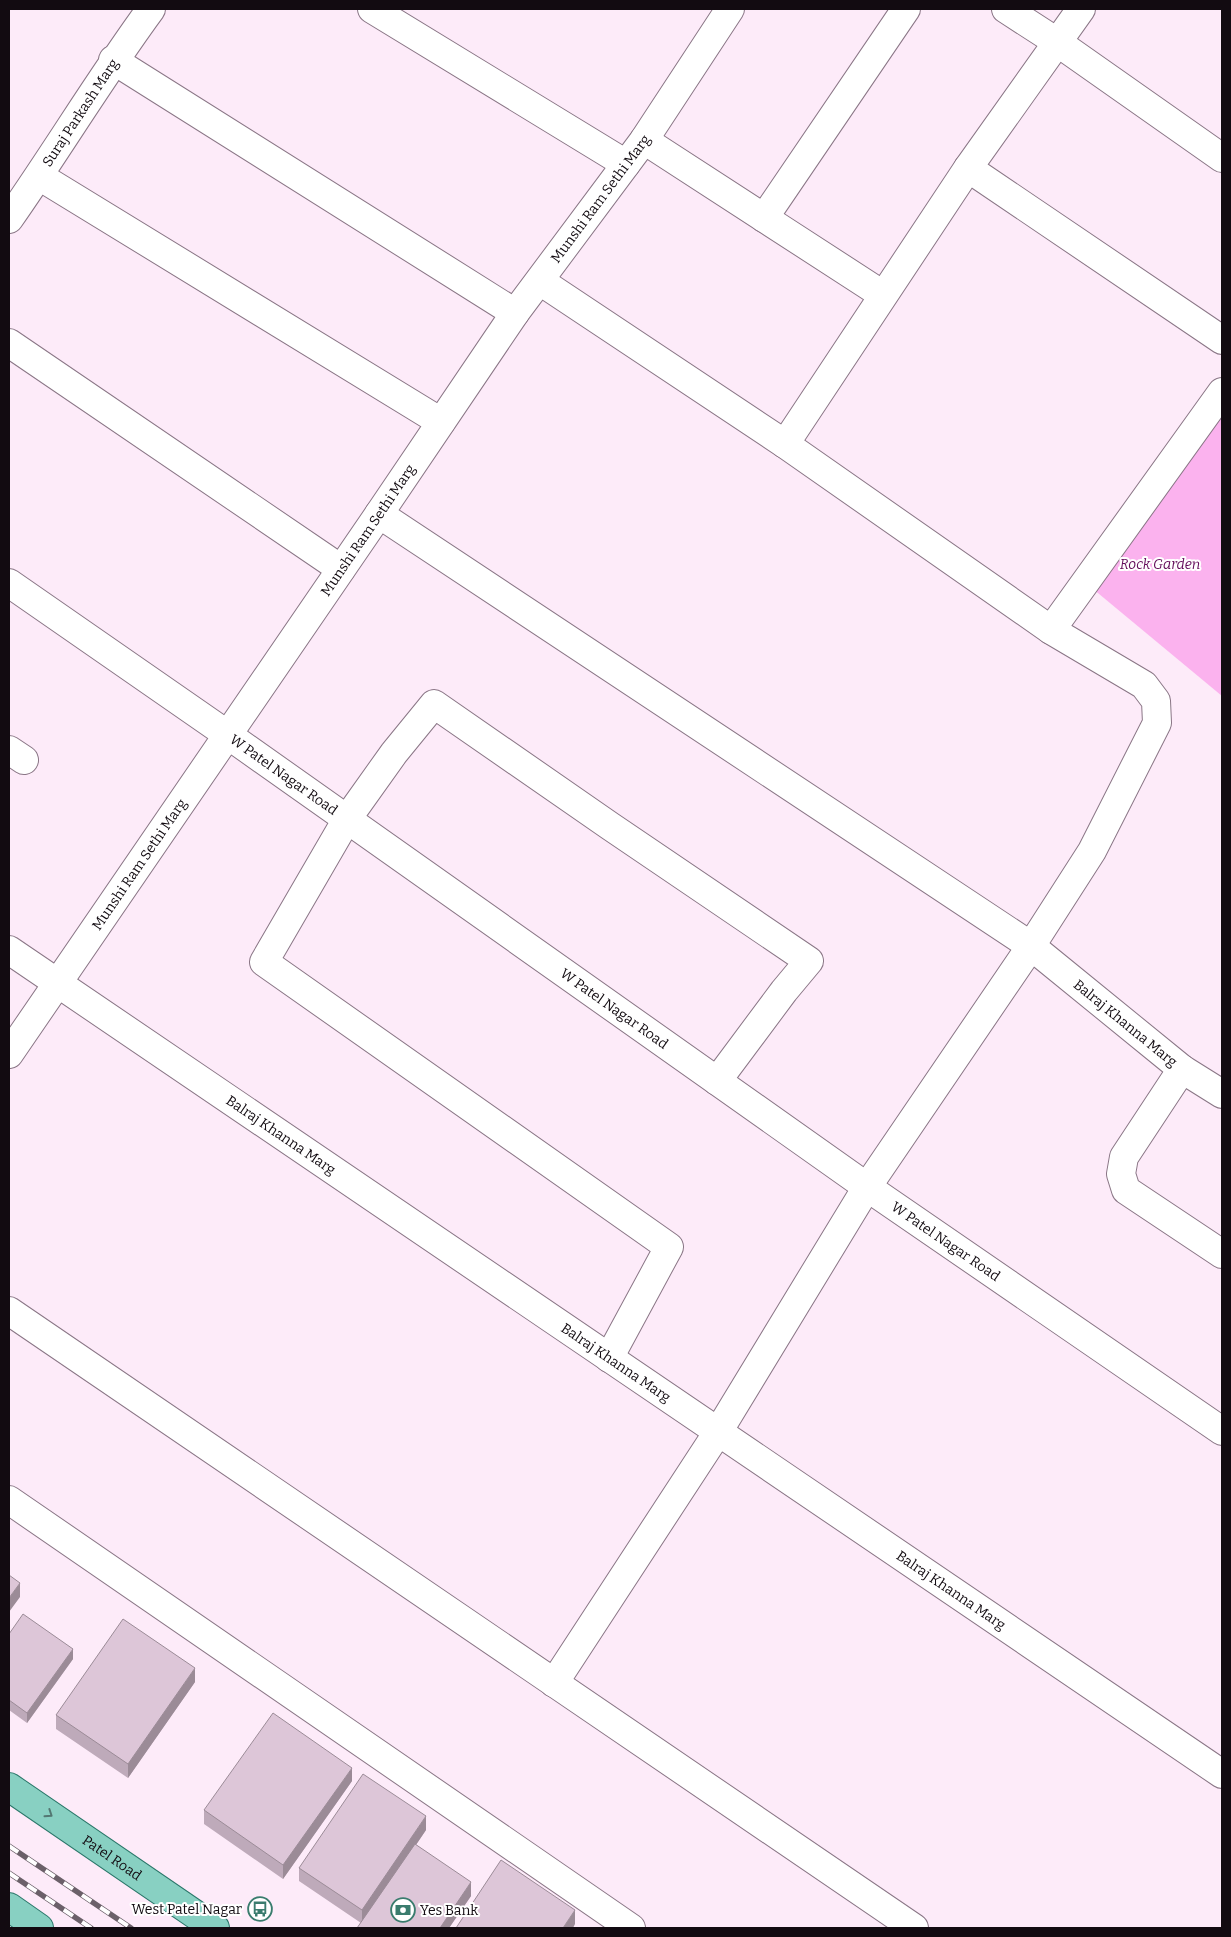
<svg xmlns="http://www.w3.org/2000/svg" width="1231" height="1937" font-family="Bitter,serif">
  <style>
    .green { fill: #fbb2ee }
    .lines { fill: none; stroke-linecap: round; stroke-linejoin: round }
    .minor-casing { stroke: #8a7686; stroke-width: 30 }
    .major-casing { stroke: #2b776a; stroke-width: 30 }
    .minor { stroke: #fff; stroke-width: 28 }
    .major { stroke: #88d0c2; stroke-width: 28 }
    .rail-casing { stroke: #6b6069; stroke-width: 5.5 }
    .rail { stroke: #fff; stroke-width: 4; stroke-dasharray: 11; stroke-linecap: butt }
    .wall { fill: #beaaba }
    .shaded-wall { fill: #9b8b97 }
    .building { fill: #ddc6d8; stroke: #9b8b97 }
    .oneway { stroke: #537772 }
    .labels { text-anchor: middle; stroke-width: 4; stroke-linejoin: round; paint-order: stroke }
    .street-label { font-size: 14px; fill: #120b11; stroke: #fff }
    .park-label { font-size: 14px; font-style: italic; fill: #630c5a; stroke: #fff }
    .poi-label { font-size: 14px; fill: #120b11; stroke: #fff; text-anchor: end }
  </style>
  <rect width="100%" height="100%" fill="#fdebf9"/>
  <path class="green" d="M1222 388V696L1075 574Z"/>
  <g class="lines">
    <g class="minor-casing">
      <g id="minor">
        <path d="M372 9 626 164"/>
        <path d="M1006 9 1057 42 1222 158"/>
        <path d="M113 60 515 313"/>
        <path d="M644 140 883 295"/>
        <path d="M968 168 1222 340"/>
        <path d="M39 176 441 422"/>
        <path d="M764 218 906 9"/>
        <path id="s1" d="M9 219C58 149 101 77 151 9"/>
        <path d="M540 281 785 444 1051 630 1144 685 1156 701 1157 723 1092 851 1031 946 867 1187 718 1432 554 1683"/>
        <path d="M9 343 341 569"/>
        <path d="M785 444 968 168 1081 9"/>
        <path id="s2" d="M379 514 1031 946 1182 1069 1222 1094"/>
        <path id="s3" d="M9 583 228 735 867 1187 1222 1431"/>
        <path d="M1051 630 1222 392"/>
        <path d="M9 750 24 760"/>
        <path id="s4" d="M9 950 1222 1774"/>
        <path id="s5" d="M9 1054 379 514 515 313 644 140 730 9"/>
        <path d="M1182 1069 1124 1157 1121 1174 1126 1190 1222 1254"/>
        <path d="M9 1311 914 1928"/>
        <path d="M609 1358 669 1247 264 962 347 819 394 753 434 704 610 826 809 961 784 991 717 1081"/>
        <path d="M9 1500 631 1928"/>
      </g>
    </g>
    <g class="major-casing">
      <g id="major">
        <path id="s6" d="M9 1787 215 1928"/>
        <path d="M9 1907 39 1928"/>
      </g>
    </g>
    <use href="#minor" class="minor"/>
    <use href="#major" class="major"/>
    <g class="rail-casing">
      <path id="rail" d="M9 1846 131 1928
        M9 1873 91 1928"/>
    </g>
    <use href="#rail" class="rail"/>
  </g>
  <path class="wall" d="M9 1634 73 1659 27 1723 9 1710Z
    M195 1682 128 1778 56 1729V1715Z
    M352 1781 283 1879 204 1824V1810Z
    M426 1830 416 1845 471 1896 449 1928H357L361 1923 299 1881V1868Z"/>
  <path class="shaded-wall" d="M20 1583V1597L9 1612V1598Z
    M73 1649V1659L27 1723V1713Z
    M195 1668V1682L128 1778V1764Z
    M352 1768V1781L283 1879V1865Z
    M426 1816V1830L362 1924V1910Z
    M471 1882V1896L449 1928H440Z
    M575 1910V1924L573 1928H563Z"/>
  <path class="building" d="M9 1575 20 1583 9 1598Z
    M23 1614 73 1649 27 1713 9 1700V1634Z
    M123 1619 195 1668 128 1764 56 1715Z
    M273 1713 352 1768 283 1865 204 1810Z
    M363 1774 426 1816 362 1910 299 1868Z
    M415 1844 471 1882 440 1928H357Z
    M501 1860 575 1910 563 1928H456Z"/>
  <defs><path id="oneway-chevron" d="M-2-3.5L2.5 0L-2 3.5" fill="none" stroke-width="1.6" stroke-linecap="round" stroke-linejoin="round" transform="scale(1.25)"/></defs>
  <use class="oneway" href="#oneway-chevron" transform="translate(49 1814) rotate(34)"/>
  <defs>
    <g id="bus-ring" transform="scale(1.25)"><circle r="9.5" fill="#fff" stroke="#3a7c6e" stroke-width="1.5"/><path d="M-5-6H5V4H4V6H2V4H-2V6H-4V4H-5ZM-3.5-4V0h7V-4ZM-3.5 1.2v1.5H-2V1.2ZM2 1.2v1.5H3.5V1.2Z" fill="#3a7c6e"/></g>
    <g id="bank-ring" transform="scale(1.25)"><circle r="9.5" fill="#fff" stroke="#3a7c6e" stroke-width="1.5"/><path d="M-6-4H6V4H-6ZM0-2.3a2.3 2.3 0 1 0 0 4.6a2.3 2.3 0 1 0 0-4.6Z" fill="#3a7c6e"/></g>
  </defs>
  <g fill-rule="evenodd">
    <use href="#bus-ring" x="260" y="1909"/>
    <use href="#bank-ring" x="403" y="1910"/>
  </g>
  <g class="labels">
    <g class="street-label">
      <text dy="5" stroke="none"><textPath href="#s1" startOffset="128">Suraj Parkash Marg</textPath></text>
      <text dy="5" stroke="none"><textPath href="#s5" startOffset="1040">Munshi Ram Sethi Marg</textPath></text>
      <text dy="5" stroke="none"><textPath href="#s5" startOffset="635">Munshi Ram Sethi Marg</textPath></text>
      <text dy="5" stroke="none"><textPath href="#s3" startOffset="335">W Patel Nagar Road</textPath></text>
      <text dy="5" stroke="none"><textPath href="#s5" startOffset="230">Munshi Ram Sethi Marg</textPath></text>
      <text dy="5" stroke="none"><textPath href="#s3" startOffset="740">W Patel Nagar Road</textPath></text>
      <text dy="5" stroke="none"><textPath href="#s2" startOffset="904">Balraj Khanna Marg</textPath></text>
      <text dy="5" stroke="none"><textPath href="#s4" startOffset="329">Balraj Khanna Marg</textPath></text>
      <text dy="5" stroke="none"><textPath href="#s3" startOffset="1145">W Patel Nagar Road</textPath></text>
      <text dy="5" stroke="none"><textPath href="#s4" startOffset="734">Balraj Khanna Marg</textPath></text>
      <text dy="5" stroke="none"><textPath href="#s4" startOffset="1139">Balraj Khanna Marg</textPath></text>
      <text dy="5" stroke="none"><textPath href="#s6" startOffset="125">Patel Road</textPath></text>
    </g>
    <g class="park-label">
      <text x="1160" y="569">Rock Garden</text>
    </g>
    <g class="poi-label">
      <text x="242" y="1914">West Patel Nagar</text>
      <text x="420" y="1915" text-anchor="start">Yes Bank</text>
    </g>
  </g>
  <rect width="1231" height="1937" fill="none" stroke="#120b11" stroke-width="20"/>
</svg>
